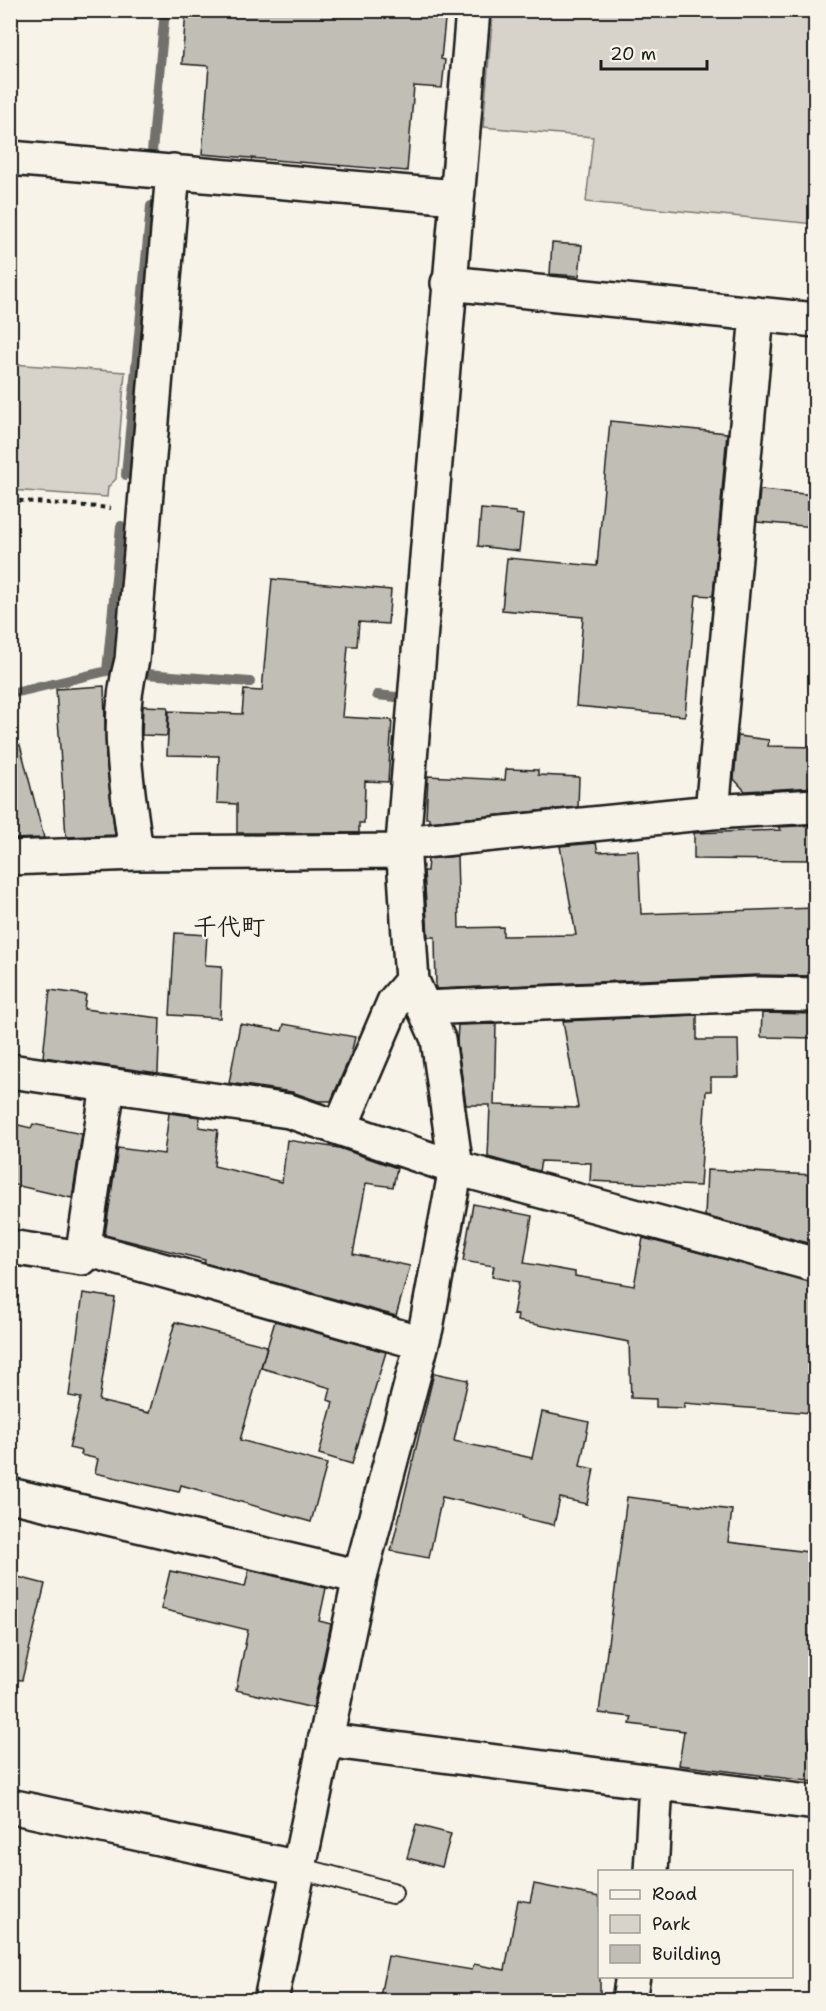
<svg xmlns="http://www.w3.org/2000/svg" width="826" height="2011" font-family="'Shantell Sans','Klee One',sans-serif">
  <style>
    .green { fill: #d7d3cb; stroke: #7a7874; stroke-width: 1.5 }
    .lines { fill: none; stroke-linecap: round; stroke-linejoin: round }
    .stream { stroke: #72716c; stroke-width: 10 }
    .building { fill: #c0beb5; stroke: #1c1c1c; stroke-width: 1.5 }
    .service-casing { stroke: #1c1c1c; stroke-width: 24 }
    .minor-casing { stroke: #1c1c1c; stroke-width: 38 }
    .path { stroke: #1c1c1c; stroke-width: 4; stroke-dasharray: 4.5 4.5; stroke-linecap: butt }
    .service { stroke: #f7f3e8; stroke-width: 20 }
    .minor { stroke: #f7f3e8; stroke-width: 33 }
    .labels { text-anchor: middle; stroke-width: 4.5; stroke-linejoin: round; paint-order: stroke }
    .quarter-label { font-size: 24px; font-weight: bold; fill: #1c1c1c; stroke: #f7f3e8 }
  </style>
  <rect width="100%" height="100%" fill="#f7f3e8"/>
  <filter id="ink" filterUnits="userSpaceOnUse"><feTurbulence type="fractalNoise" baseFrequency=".0167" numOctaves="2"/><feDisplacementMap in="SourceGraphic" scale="12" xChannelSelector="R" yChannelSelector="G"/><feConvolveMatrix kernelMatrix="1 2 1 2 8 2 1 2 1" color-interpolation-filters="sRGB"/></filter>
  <g filter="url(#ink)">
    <path class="green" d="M493 11H815V224L586 202 593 137 483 127Z
      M11 364 125 372 116 479 108 487 107 497 11 490Z"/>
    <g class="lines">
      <path class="stream" d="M152 152 165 10
        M126 475 151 206
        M146 674 250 682
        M10 694 107 671 121 526
        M377 695 396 697"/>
    </g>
    <path class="building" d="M186 10H446L441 59 445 60 442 88 414 86 407 171 202 154 209 66 182 64Z
      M552 243 582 245 579 276 550 274Z
      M610 421 727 433 713 596 696 595 685 716 576 706 583 617 502 610 507 558 597 566Z
      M760 490 816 495V527L757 522Z
      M481 509 516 512V514L523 515 519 551 478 546Z
      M272 579 391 590 388 624 359 622 357 646H348L342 717 392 720 388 782 365 781 364 823H359V833H237V804L217 803 219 756 167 755 169 711 242 714 244 690 262 691Z
      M104 686 106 758 115 835 66 837 56 689Z
      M143 706 168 707 167 736 142 735Z
      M738 736 769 740 768 746 816 747V787L745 791 734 779Z
      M20 745 44 838 10 839V746Z
      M506 769 538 770V775L579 777 578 807 429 822V818H426L428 776 505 780Z
      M816 825V868L809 860 694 859V833L781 830 778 827Z
      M596 843 598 852 638 850 641 914 816 908V976L757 975 436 989 435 937H428L424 871H427L428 859 457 856 459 928 503 927V936L576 935 560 846Z
      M175 933 207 935 205 965 222 966 220 1018 170 1015Z
      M50 990 86 995 84 1009 160 1018 158 1073 43 1057Z
      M762 1013 816 1014V1038L761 1037Z
      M697 1015V1040H738L739 1077H711V1091H706L700 1186 590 1181 591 1163 541 1161 539 1171 488 1157 490 1105H466L457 1042 458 1025 496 1024 494 1105 578 1108 563 1021Z
      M240 1024 282 1031 284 1024 355 1037 351 1054 331 1101H318L292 1092 229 1083Z
      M169 1113 200 1117 199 1127 218 1130 214 1166 282 1182 287 1140 339 1148 397 1168 393 1187 366 1183 353 1254 410 1266 396 1316 204 1263 205 1260 105 1235 118 1148 164 1154Z
      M14 1124 31 1128 33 1124 82 1134 72 1198 10 1184V1139Z
      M707 1170 816 1175V1245L705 1216Z
      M473 1204 532 1216 524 1263 575 1272V1276L634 1286 643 1238 816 1283V1355L811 1413 684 1403V1408L656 1407V1399L631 1398 629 1342 517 1321 518 1315 513 1314 519 1282 492 1277 494 1266 463 1261Z
      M83 1293 115 1298 99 1401 149 1413 175 1322 267 1346 240 1440 327 1464 311 1522 181 1485 179 1492 95 1473 98 1459 81 1455 82 1451 69 1448 81 1398 69 1396Z
      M275 1321 386 1352 352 1464 319 1454 333 1402 328 1400 331 1388 261 1368Z
      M434 1373 468 1380 454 1441 532 1458 542 1412 589 1422 580 1466 594 1469 587 1504 560 1498 554 1525 523 1518V1515L442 1497 429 1558 391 1551Z
      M627 1497 732 1510 728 1542 816 1553V1700L809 1748 816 1749V1782L679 1765 684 1731 630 1724 632 1717 599 1713Z
      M249 1570 326 1588 319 1621 331 1624 313 1708 236 1690 248 1630 161 1609 170 1571 245 1587Z
      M10 1575 45 1584 22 1680 10 1679Z
      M416 1825 451 1834 442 1867 407 1858Z
      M534 1884 600 1897V2001H379L388 1956 472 1970 474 1964 505 1970 518 1900 530 1902Z"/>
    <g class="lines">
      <g class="service-casing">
        <path id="service" d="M299 1868 392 1893"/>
      </g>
      <g class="minor-casing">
        <path id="minor" d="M10 158 456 197
          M448 283 816 320
          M712 812 757 314
          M403 843 712 812 816 806
          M136 853C128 789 114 723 132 660L173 171
          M10 858 136 853 403 851
          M424 1008 758 994 816 995
          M10 1071 289 1111 456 1168 816 1265
          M340 1128 394 1002 412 981
          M10 1247 82 1258 108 1086
          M83 1248 422 1343
          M10 1495 360 1577
          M325 1740 816 1803
          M10 1806 299 1868
          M651 1872 656 1783
          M271 2000 360 1577 426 1328 456 1168 438 1039 412 981 403 843 473 10
          M629 2000 633 1976"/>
      </g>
      <path class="path" d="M10 500 111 508"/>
      <use href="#service" class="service"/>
      <use href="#minor" class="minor"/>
    </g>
  </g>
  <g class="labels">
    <g class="quarter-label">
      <text x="229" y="935">千代町</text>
    </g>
  </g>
  <rect width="826" height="2011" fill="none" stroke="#f7f3e8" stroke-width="36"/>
  <rect x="18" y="18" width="790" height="1975" fill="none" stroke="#1c1c1c" stroke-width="2" filter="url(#ink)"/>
  <rect x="598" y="1870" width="195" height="108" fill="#f7f3e8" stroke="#9f9d96" stroke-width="1.5"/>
  <rect x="610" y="1890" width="30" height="9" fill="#f7f3e8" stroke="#9f9d96" stroke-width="1.5"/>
  <text x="652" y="1900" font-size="18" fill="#1c1c1c">Road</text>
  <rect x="610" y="1915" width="30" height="18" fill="#d7d3cb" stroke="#9f9d96" stroke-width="1.5"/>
  <text x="652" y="1930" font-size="18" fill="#1c1c1c">Park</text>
  <rect x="610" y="1945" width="30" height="18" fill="#c0beb5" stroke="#9f9d96" stroke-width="1.5"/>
  <text x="652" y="1960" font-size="18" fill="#1c1c1c">Building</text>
  <path d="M601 60v9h106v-9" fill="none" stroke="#1c1c1c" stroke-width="3"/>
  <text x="610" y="60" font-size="18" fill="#1c1c1c" stroke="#f7f3e8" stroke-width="4.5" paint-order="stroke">20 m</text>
</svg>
